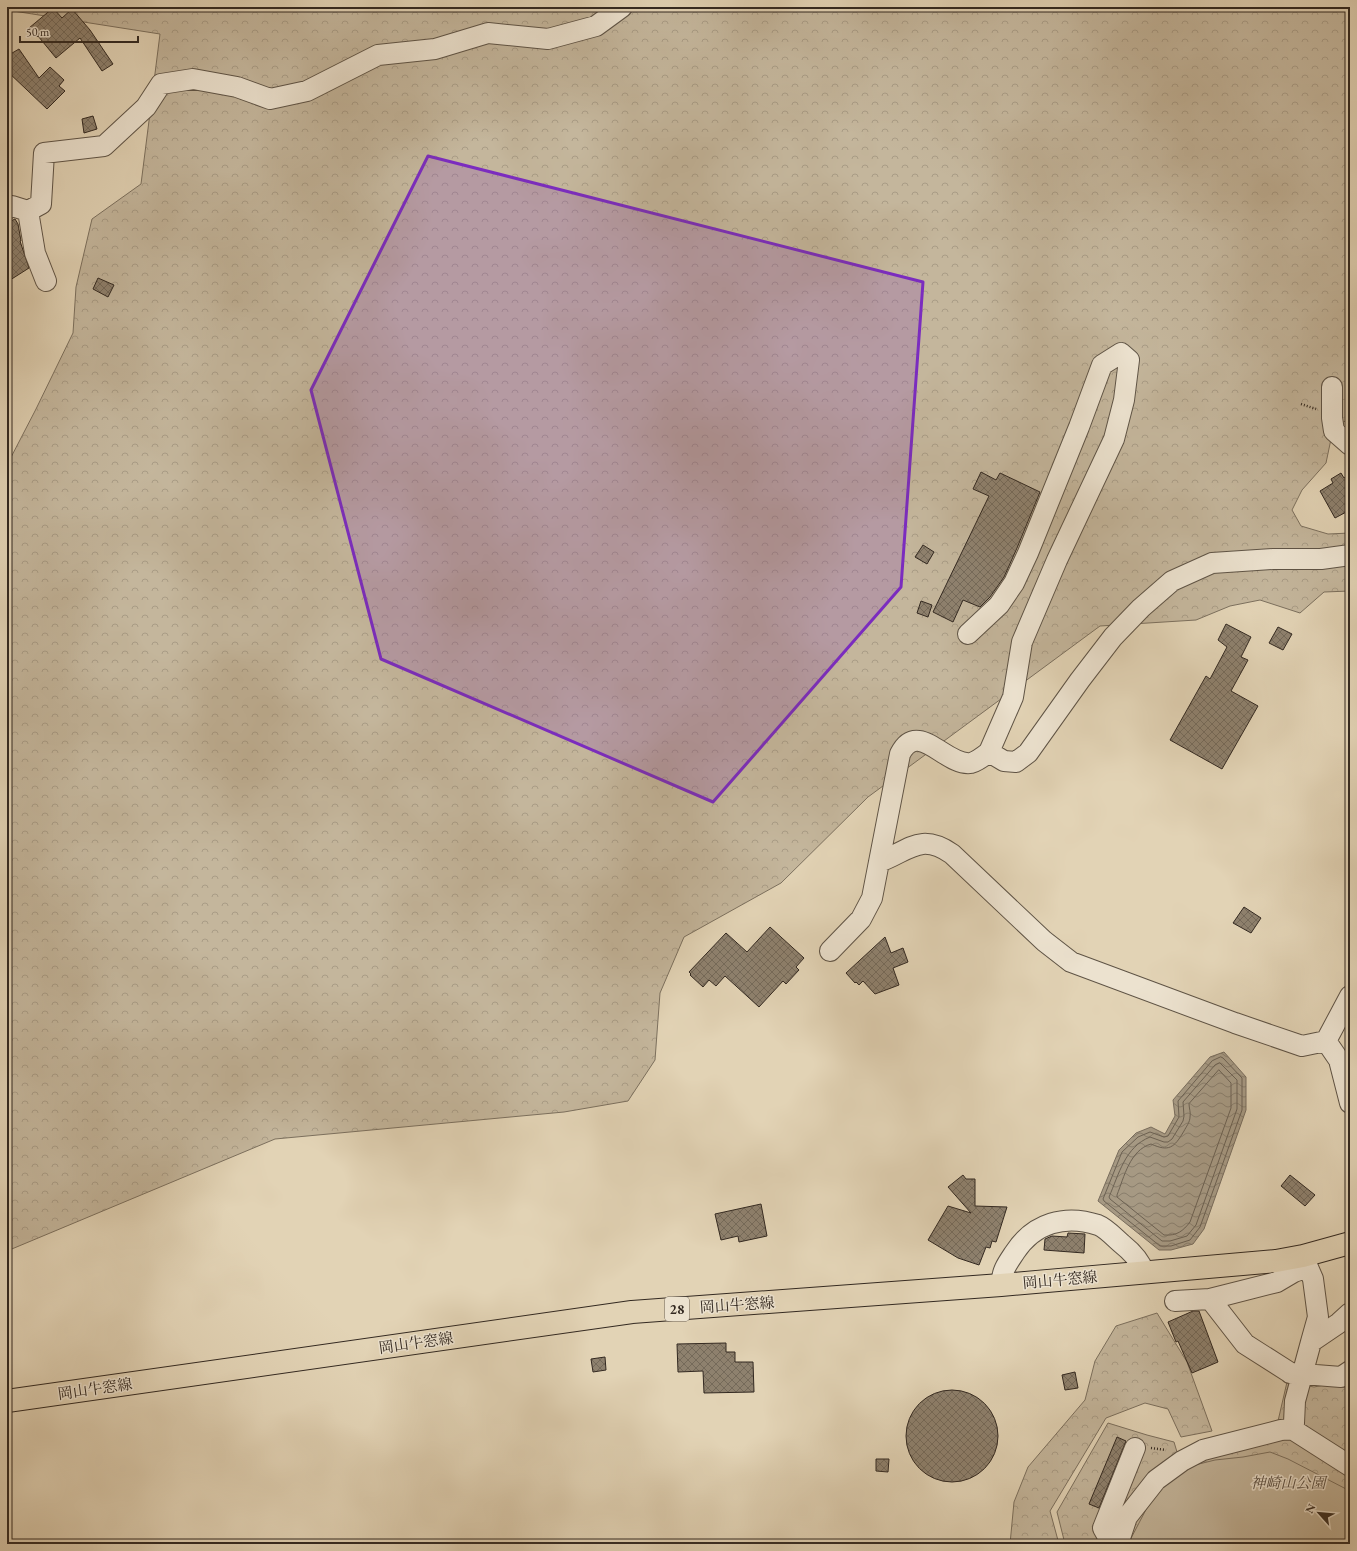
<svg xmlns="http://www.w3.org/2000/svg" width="1357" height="1551" font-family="'EB Garamond','Noto Serif JP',serif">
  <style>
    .forest { fill: url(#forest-crowns); stroke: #7c705e }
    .pitch { fill: #c4b69c; stroke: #7c705e }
    .water { fill: url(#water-waves); stroke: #786c5c }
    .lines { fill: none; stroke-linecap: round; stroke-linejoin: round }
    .shore { stroke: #6c6152; stroke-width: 1 }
    .building { fill: url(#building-cross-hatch); stroke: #332921 }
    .minor-casing { stroke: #5f5446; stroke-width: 22 }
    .major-casing { stroke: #332921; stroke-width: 24 }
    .path { stroke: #332921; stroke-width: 2.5; stroke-dasharray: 1 2; stroke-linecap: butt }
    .minor { stroke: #ece2cf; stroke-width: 20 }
    .major { stroke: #e2d3b5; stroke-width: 22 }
    .marked { fill: #7b2cbf; fill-opacity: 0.2; stroke: #7b2cbf; stroke-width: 3; stroke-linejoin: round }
    .labels { text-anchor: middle; stroke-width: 3; stroke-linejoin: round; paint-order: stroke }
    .shield { fill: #ece2cf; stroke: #6a6055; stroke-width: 1 }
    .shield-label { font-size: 14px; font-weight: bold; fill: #332921 }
    .street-label { font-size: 15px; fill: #332921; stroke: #ece2cf }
    .park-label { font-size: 15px; font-style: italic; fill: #574c40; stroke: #ece2cf }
  </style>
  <defs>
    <pattern id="forest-crowns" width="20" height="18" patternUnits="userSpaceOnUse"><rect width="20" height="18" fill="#c4b69c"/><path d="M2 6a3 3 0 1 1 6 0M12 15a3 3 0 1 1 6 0" fill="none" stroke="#a99c86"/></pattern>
    <pattern id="water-waves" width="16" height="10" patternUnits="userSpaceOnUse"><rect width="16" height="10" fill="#a69983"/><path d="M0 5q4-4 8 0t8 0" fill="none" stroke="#887d6b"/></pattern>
    <pattern id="building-cross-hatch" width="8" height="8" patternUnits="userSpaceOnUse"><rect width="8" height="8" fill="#8e816e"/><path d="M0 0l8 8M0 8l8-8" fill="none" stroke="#756a5a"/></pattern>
  </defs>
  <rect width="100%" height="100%" fill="#e2d3b5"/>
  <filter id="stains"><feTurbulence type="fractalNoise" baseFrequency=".005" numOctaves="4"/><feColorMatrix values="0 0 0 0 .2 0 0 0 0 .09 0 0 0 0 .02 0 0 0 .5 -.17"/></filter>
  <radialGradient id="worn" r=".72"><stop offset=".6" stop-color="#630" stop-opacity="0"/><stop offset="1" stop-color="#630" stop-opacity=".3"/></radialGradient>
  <path class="forest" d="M7 7H1350V346L1346 353 1350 371V419L1339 424 1331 439 1326 463 1302 490 1292 510 1301 526 1328 534 1350 533V591L1324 592 1300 613 1260 600 1230 606 1196 620 1100 626 868 797 781 883 684 937 660 993 655 1060 628 1101 564 1112 275 1139 7 1251V465L36 409 73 333 76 287 92 219 141 184 160 34 7 10Z
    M1157 1313 1187 1362 1212 1431 1181 1437 1168 1409 1145 1403 1106 1418 1050 1511 1059 1544H1010L1014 1502 1028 1467 1085 1400 1095 1361 1116 1326Z
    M1350 1380V1544H1065L1057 1512 1108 1423 1147 1435 1174 1442 1177 1452 1278 1421 1287 1382 1314 1387Z"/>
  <path class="pitch" d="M1270 1452 1288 1459 1350 1491V1544H1128L1150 1502 1164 1480 1183 1468 1215 1460 1243 1457Z"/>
  <path class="water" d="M1224 1052 1246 1077V1110L1204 1229 1193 1244 1171 1250H1159L1098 1201 1119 1150 1136 1133 1151 1127 1165 1134 1175 1116 1173 1100 1210 1057Z"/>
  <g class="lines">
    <path class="shore" d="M1221 1057 1223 1058 1242 1078V1110L1200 1227 1190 1240 1171 1246H1160L1104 1201 1103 1199 1122 1152 1138 1137 1150 1132 1164 1137 1168 1136 1179 1117 1178 1101 1212 1061Z
      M1220 1063 1237 1080V1109L1196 1225 1187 1236 1170 1241H1162L1110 1199 1109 1197C1119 1174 1125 1147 1150 1137L1164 1142H1168L1172 1139 1183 1121 1184 1116 1183 1102 1215 1065Z
      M1219 1070 1231 1083V1108L1190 1222C1183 1231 1177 1236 1164 1235L1117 1197V1195C1124 1177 1130 1150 1151 1144 1169 1152 1174 1148 1184 1131 1186 1127 1190 1122 1190 1117 1191 1113 1189 1108 1189 1104Z"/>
  </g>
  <path class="building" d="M53 8 62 18 72 9 90 30 113 64 102 71 80 38 56 58 38 36 37 37 29 28Z
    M19 49 39 78 50 67 64 80 59 86 65 91 47 109 7 71V56Z
    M93 116 97 129 84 133 82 119Z
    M15 219 18 224 21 241H20L29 268 7 282V223Z
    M98 278 114 285 108 297 93 289Z
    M981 472 996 480 1000 473 1040 492 1017 548 1004 577 990 597 980 607 963 600 953 622 933 612 989 496 973 489Z
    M1341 473 1344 478 1350 474V510L1335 518 1320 491 1333 483 1331 479Z
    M923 545 934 552 927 564 915 557Z
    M921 601 932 605 928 617 917 613Z
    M1226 624 1251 637 1241 657 1248 660 1231 691 1258 706 1222 769 1170 740 1206 676 1210 679 1227 647 1218 640Z
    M1278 627 1292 634 1283 650 1269 643Z
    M1244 907 1261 918 1251 933 1233 923Z
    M770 927 804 958 796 967 799 970 786 984 783 981 759 1007 725 976 716 986 709 980 703 987 690 975 691 974 689 972 726 933 747 952Z
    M885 937 891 953 903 948 908 962 893 968 899 985 875 994 863 981 859 985 856 982 855 983 846 973Z
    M963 1175 966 1179H975V1206L1007 1207 996 1242 992 1241 990 1248 986 1247 979 1265 958 1258 928 1240 948 1206 971 1213 948 1187Z
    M1290 1175 1315 1195 1305 1206 1281 1186Z
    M761 1204 767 1236 739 1242 738 1236 721 1240 715 1214Z
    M1068 1233 1085 1234 1084 1253 1044 1250 1045 1239 1052 1236 1067 1237Z
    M1193 1311H1199L1218 1362 1192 1373 1178 1341 1176 1342 1168 1322Z
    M726 1343V1352H735V1362H753L754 1392 704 1393 703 1371 678 1372 677 1344Z
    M605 1357 606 1370 593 1372 591 1359Z
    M1075 1372 1078 1388 1065 1390 1062 1375Z
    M906 1436a46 46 0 1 1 92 0a46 46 0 1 1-92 0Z
    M1117 1437 1126 1441 1099 1508 1089 1504Z
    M876 1459H889L888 1472 876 1471Z"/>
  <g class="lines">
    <g class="minor-casing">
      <path id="minor" d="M7 209 12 206 28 211 41 204 44 153 104 146 146 107 161 84 193 79 237 87 270 99 307 91 378 55 435 49 488 33 548 39 596 26 622 7
        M28 211 35 253 46 281
        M1332 387V418L1334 431 1350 445
        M968 634 999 605 1014 583 1028 553 1079 427 1102 365 1121 353 1129 360 1124 400 1114 439 1057 560 1022 642 1013 697 989 752 1004 761 1016 762 1028 753 1080 680 1113 637 1141 608 1172 581 1212 563 1273 559H1321L1350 555
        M879 862C909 851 920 832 952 854L1044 941 1071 962 1235 1023 1302 1046 1326 1041 1350 996
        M830 951 861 919 872 898 900 754C918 718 946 767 971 763 978 761 984 756 989 752
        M1326 1041 1339 1060 1350 1103
        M1303 1256 1313 1279 1318 1317 1311 1342
        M1001 1285C1002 1270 1007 1264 1015 1252 1034 1223 1065 1214 1098 1225 1106 1228 1115 1238 1122 1244 1132 1252 1140 1260 1144 1272
        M1210 1299 1245 1344 1289 1372
        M1175 1301 1210 1299 1277 1282 1294 1272 1308 1267
        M1290 1373 1341 1377 1350 1371
        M1292 1429 1294 1423 1295 1401 1311 1342 1339 1323 1350 1313
        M1112 1544 1103 1528 1135 1448
        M1118 1544 1127 1517 1156 1480 1182 1461 1203 1450 1281 1430 1292 1429 1350 1466"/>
    </g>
    <g class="major-casing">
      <path id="major" d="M7 1401 632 1312 1001 1285 1276 1261 1303 1256 1350 1243"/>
    </g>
    <path class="path" d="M1301 404 1316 409
      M1151 1448 1166 1450"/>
    <use href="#minor" class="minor"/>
    <use href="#major" class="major"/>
  </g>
  <path class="marked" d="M428 156 923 282 901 587 713 802 381 659 311 390Z"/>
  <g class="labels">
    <rect class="shield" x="665" y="1297" width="24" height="24" rx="3"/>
    <g class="shield-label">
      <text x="677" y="1314">28</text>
    </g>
    <g class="street-label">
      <text transform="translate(1060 1280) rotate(-5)" y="5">岡山牛窓線</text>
      <text transform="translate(737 1305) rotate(-4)" y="5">岡山牛窓線</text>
      <text transform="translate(416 1343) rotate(-8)" y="5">岡山牛窓線</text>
      <text transform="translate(95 1389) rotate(-8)" y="5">岡山牛窓線</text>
    </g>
    <g class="park-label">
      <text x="1288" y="1488">神崎山公園</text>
    </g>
  </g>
  <rect width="1357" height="1551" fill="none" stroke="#e2d3b5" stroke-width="24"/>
  <rect x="8" y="8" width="1341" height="1535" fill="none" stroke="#332921" stroke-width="2"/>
  <rect x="12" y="12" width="1333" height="1527" fill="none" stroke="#332921"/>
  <g transform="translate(1319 1513) rotate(297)" stroke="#ece2cf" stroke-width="3" paint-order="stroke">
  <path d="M0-3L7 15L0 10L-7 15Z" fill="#332921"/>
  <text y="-6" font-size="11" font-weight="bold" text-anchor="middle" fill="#332921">N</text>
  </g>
  <path d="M20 36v6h118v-6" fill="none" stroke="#332921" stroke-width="2"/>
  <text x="26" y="36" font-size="12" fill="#332921" stroke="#ece2cf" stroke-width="3" paint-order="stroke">50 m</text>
  <rect width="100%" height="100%" filter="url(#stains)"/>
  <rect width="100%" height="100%" fill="url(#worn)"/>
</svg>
